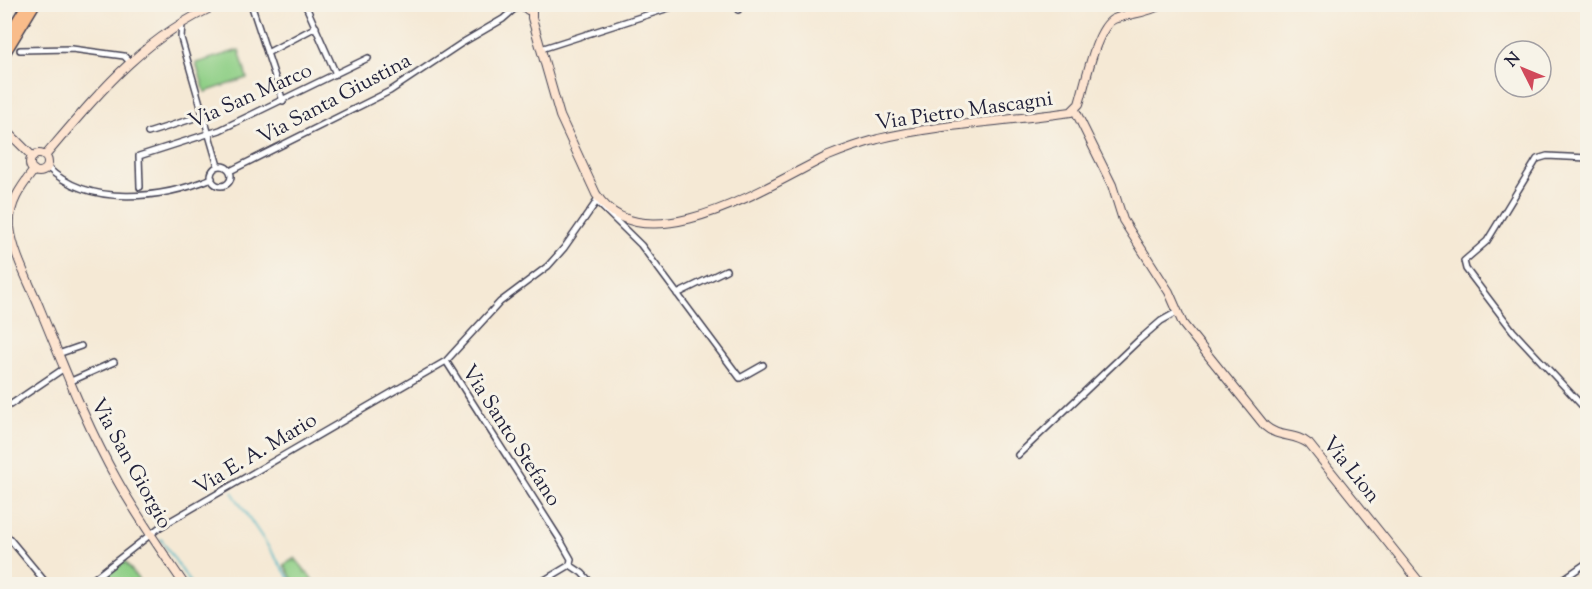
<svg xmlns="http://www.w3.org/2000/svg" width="1592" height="589" font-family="'Sorts Mill Goudy',serif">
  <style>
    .cemetery { fill: url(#cemetery-stones); stroke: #587860; stroke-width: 1.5 }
    .park { fill: #8fcf86; stroke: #587860; stroke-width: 1.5 }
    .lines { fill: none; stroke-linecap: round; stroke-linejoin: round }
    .stream { stroke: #47b4c4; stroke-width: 1.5 }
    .street-casing { stroke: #424052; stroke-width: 8 }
    .secondary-casing { stroke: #424052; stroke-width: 10 }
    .highway-casing { stroke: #424052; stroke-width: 12 }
    .street { stroke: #fff; stroke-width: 5 }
    .secondary { stroke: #fde4d0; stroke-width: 8 }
    .highway { stroke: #f9bc8a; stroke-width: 9 }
    .labels { text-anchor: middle; stroke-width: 6; stroke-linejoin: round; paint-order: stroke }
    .street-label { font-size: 21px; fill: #22223b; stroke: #f7f3e8 }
  </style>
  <defs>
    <pattern id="cemetery-stones" width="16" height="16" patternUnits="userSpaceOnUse" patternTransform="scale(1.5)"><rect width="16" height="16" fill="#8fcf86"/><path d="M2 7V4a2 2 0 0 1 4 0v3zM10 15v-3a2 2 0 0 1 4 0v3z" fill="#7bb175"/></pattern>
  </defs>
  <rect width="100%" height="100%" fill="#f7f3e8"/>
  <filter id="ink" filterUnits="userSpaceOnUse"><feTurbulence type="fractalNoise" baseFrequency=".0167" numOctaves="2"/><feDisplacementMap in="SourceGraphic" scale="12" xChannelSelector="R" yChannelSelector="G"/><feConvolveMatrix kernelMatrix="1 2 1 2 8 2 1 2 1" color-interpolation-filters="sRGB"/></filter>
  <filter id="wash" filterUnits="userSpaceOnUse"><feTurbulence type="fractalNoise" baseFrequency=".008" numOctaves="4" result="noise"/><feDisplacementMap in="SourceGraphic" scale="24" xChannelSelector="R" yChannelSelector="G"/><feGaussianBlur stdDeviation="1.35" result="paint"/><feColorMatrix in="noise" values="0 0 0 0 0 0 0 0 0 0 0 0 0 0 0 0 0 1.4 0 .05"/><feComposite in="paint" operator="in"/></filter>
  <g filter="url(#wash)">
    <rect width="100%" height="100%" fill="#f5e9d5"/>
    <path class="cemetery" d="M295 558 316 584H295L284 565Z"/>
    <path class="park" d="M239 50 247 78 205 92 196 63Z
      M124 560 142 584H98L96 582Z"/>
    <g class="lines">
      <path class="stream" d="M232 492 293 584
        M161 539 191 584"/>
    </g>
  </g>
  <g filter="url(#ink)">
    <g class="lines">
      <g class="street-casing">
        <path id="street" d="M251 4 283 101
          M305 4 336 74
          M736 4 738 10
          M1124 4 1129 16
          M182 23 181 38 218 166
          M541 49 681 4
          M20 50 72 49 124 56 129 61
          M267 53 316 27
          M148 133 204 115
          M1588 158 1547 156 1537 159 1487 241 1464 261 1466 269 1513 331 1588 412
          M211 176a10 10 0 1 1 20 0a10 10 0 1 1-20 0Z
          M47 167C89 208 162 199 212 178
          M230 171 390 91 462 43 503 19 520 4
          M140 187 139 156 220 130 368 58
          M596 201 641 245 740 378 763 365
          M677 294 726 270
          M58 354 81 346
          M446 361 559 538 571 559 570 565
          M69 382 114 362
          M4 409 63 369
          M1018 455 1139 340 1161 321 1177 312
          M4 532 47 584
          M570 565 582 573 592 584
          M87 584 160 527 446 361 500 302 548 266 564 248 599 198
          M538 584 570 565
          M1556 584 1588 562"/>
      </g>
      <g class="secondary-casing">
        <path id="secondary" d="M521 4 528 10 534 6
          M532 9V18L560 116 596 194C643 268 772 183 826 157 843 150 860 144 878 139 940 124 1007 121 1071 112L1079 104C1085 85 1096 27 1114 19 1131 12 1144 15 1163 4
          M1075 110 1112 185 1123 220 1169 292 1183 324 1265 426C1278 438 1296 433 1309 444L1421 584
          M4 128 33 157
          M30 163a9 9 0 1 1 18 0a9 9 0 1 1-18 0Z
          M45 156C98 94 143 37 219 4
          M34 170C21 187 8 204 10 227 13 254 30 284 40 309 64 367 86 425 117 480 137 516 161 550 184 584"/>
      </g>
      <g class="highway-casing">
        <path id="highway" d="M4 42 27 4
          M4 55 35 4"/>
      </g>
      <use href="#street" class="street"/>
      <use href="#secondary" class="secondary"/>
      <use href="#highway" class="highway"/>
    </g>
  </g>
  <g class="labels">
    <g class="street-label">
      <text transform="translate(250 95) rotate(-24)" y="7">Via San Marco</text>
      <text transform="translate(334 98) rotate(-28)" y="7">Via Santa Giustina</text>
      <text transform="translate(964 110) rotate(-8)" y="7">Via Pietro Mascagni</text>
      <text transform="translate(512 435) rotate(57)" y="7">Via Santo Stefano</text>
      <text transform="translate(255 453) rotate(-31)" y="7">Via E. A. Mario</text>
      <text transform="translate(132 463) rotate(61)" y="7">Via San Giorgio</text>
      <text transform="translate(1352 469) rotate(51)" y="7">Via Lion</text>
    </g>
  </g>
  <rect width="1592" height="589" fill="none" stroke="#f7f3e8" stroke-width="24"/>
  <g transform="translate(1523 69) rotate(313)"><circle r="28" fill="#f7f3e8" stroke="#a29fa3" stroke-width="1.5"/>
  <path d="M0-4.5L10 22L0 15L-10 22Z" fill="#d1495b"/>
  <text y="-9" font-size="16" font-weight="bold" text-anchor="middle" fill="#22223b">N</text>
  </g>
</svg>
